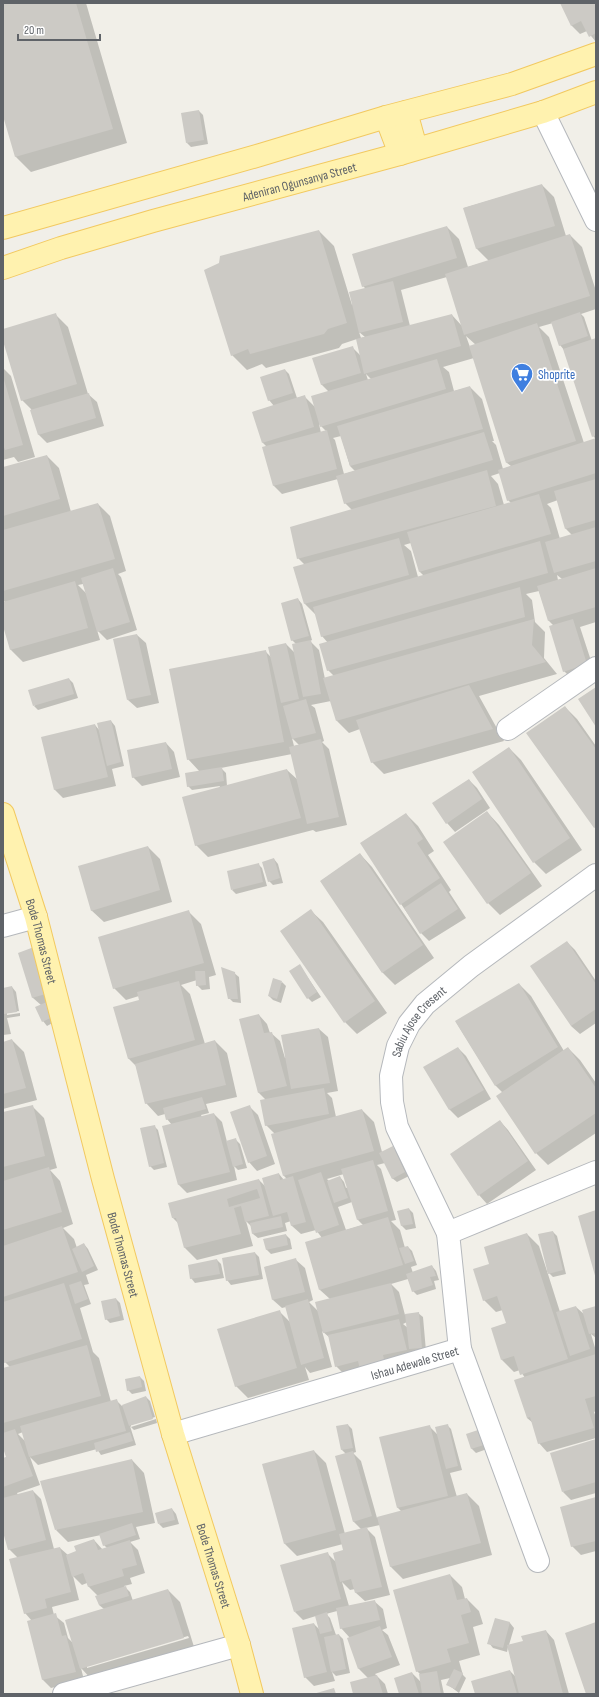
<svg xmlns="http://www.w3.org/2000/svg" width="599" height="1697" font-family="'Sofia Sans Condensed',sans-serif">
  <style>
    .shadow { fill: #0003; fill-rule: evenodd }
    .building { fill: #cccac5; fill-rule: evenodd }
    .lines { fill: none; stroke-linecap: round; stroke-linejoin: round }
    .minor-casing { stroke: #b5b8bc; stroke-width: 24 }
    .major-casing { stroke: #f2c960; stroke-width: 24 }
    .minor { stroke: #fff; stroke-width: 22 }
    .major { stroke: #fff2af; stroke-width: 22 }
    .labels { text-anchor: middle; stroke-width: 3.5; stroke-linejoin: round; paint-order: stroke }
    .street-label { font-size: 13px; fill: #5f6368; stroke: #fff }
    .shop-label { font-size: 13px; fill: #366cbe; stroke: #fff; text-anchor: start }
  </style>
  <rect width="100%" height="100%" fill="#f1efe8"/>
  <path class="shadow" d="M3 3H86L127 143 31 172 16 157 3 112Z
    M561 3H596V42L587 31 580 34 572 26Z
    M199 111 203 115 208 144 191 147 187 143Z
    M542 185 554 197 566 236 570 235 582 247 596 291V309L581 314 584 317 592 341 596 339V439L593 436 564 350 560 345 553 323 539 327 549 337 584 443 596 439V622L580 627 595 673 572 679 564 671 554 626 549 621 539 591 526 594 532 600 535 622 545 632 544 658 557 674 479 696 504 741 384 774 372 762 360 729 349 733 337 721 331 701 311 705 315 708 324 741 322 742 329 749 347 825 316 832 313 830 208 857 196 845 220 786 192 790 188 786 200 772 188 759 266 652 271 657 286 644 295 653 296 644 292 640 298 599 302 604 312 640 310 641 319 650 325 679 334 676 328 670V643L322 636 316 615 305 604 294 568 305 565 298 558 352 510 345 503 338 479 282 494 274 486 267 447 263 443 253 412 274 406 269 400 285 370 289 374 297 398 304 396 315 407 329 392 321 384 352 347 361 356 357 339 342 344 339 348 266 368 262 364 247 370 232 355 319 231 334 246 352 305 366 289 363 286 447 227 459 239 468 267 489 261 477 249 464 208ZM447 277 462 326 452 315 410 326 401 290ZM359 332 365 337 361 338ZM466 336 476 345 470 347ZM474 358 507 463 511 466 503 469 496 445 492 441H494L482 399 470 387 454 391 449 372 443 367ZM366 374 371 379 368 380ZM319 424 326 431 321 433ZM341 436 350 466 355 471 344 474 335 440 333 438ZM500 473 508 500 511 503 504 505 498 484 491 476ZM558 500 566 529 572 535 560 539 551 508 547 504ZM411 543 420 572 424 576 418 577 411 551 404 545ZM557 575 562 579 558 580ZM292 738 299 745 294 746ZM292 754 298 780 287 770 227 786 226 773 221 768Z
    M56 315 68 327 88 394 97 402 104 426 47 443 39 435 31 409 22 400 3 338V330Z
    M3 368 11 376 35 457 18 462 14 457 3 460Z
    M47 456 59 468 71 512 98 504 110 516 126 571 118 574 121 577 137 630 107 640 97 630 100 640 23 662 11 650 3 622V603L5 602 3 600V468ZM83 584 87 594 78 585Z
    M137 635 146 643 159 703 137 708 128 700Z
    M69 679 73 683 78 698 38 710 34 706Z
    M565 707 577 719 596 746V828Z
    M111 721 115 726 124 766 112 769 116 786 63 798 55 790 42 738 95 725 100 731Z
    M166 743 174 752 180 777 142 786 133 777Z
    M509 748 521 760 582 850 546 874 534 862Z
    M469 780 477 788 490 808 455 832 447 823Z
    M487 812 499 825 542 886 500 915 488 903Z
    M406 814 418 826 434 851 428 855 451 890 449 892 466 918 429 941 421 933 401 904Z
    M148 847 160 859 172 902 104 922 91 910Z
    M360 854 372 867 434 958 395 985 383 973 321 881Z
    M274 859 278 864 283 883 273 885 269 881Z
    M258 864 262 868 267 886 236 894 232 890Z
    M310 910 323 922 387 1013 357 1034 345 1022Z
    M189 912 201 924 216 975 209 977 210 989 202 990 197 985V980L181 985 190 994 205 1044 215 1041 227 1053 237 1097 206 1104 209 1113 201 1115 202 1117 214 1114 222 1122 227 1142 236 1140 240 1144 247 1168 238 1170 234 1166 237 1180 187 1193 179 1185 172 1125 167 1119 165 1114 158 1116 146 1103 136 1066 128 1058 140 1001 139 996 126 1000 114 988Z
    M567 942 575 950 596 981V1023L580 1034 571 1026Z
    M19 953 57 1001 58 1020 47 1026 43 1021 41 1005 33 998Z
    M300 966 321 997 312 1002 308 998Z
    M234 973 239 977 241 1003 233 1002 229 998Z
    M282 982 286 986 281 1003 273 1000 269 996Z
    M519 984 531 996 564 1051 568 1048 580 1060 596 1083V1133L548 1165 536 1153 503 1093 496 1086 456 1022Z
    M12 987 16 992 19 1011 7 1013V1015L20 1013V1016L7 1018 11 1034 3 1035V989Z
    M259 1015 267 1024 270 1033H271L280 1041 285 1058 319 1029 328 1037 338 1091 327 1093 332 1098 336 1117 362 1110 374 1122 382 1152 393 1148 397 1152 409 1176 397 1182 392 1178 385 1163 377 1165 381 1169 396 1220 391 1221 400 1230 405 1248 408 1247 412 1251 417 1265 411 1267 413 1273 432 1266 436 1271 439 1280 434 1281 436 1289 417 1295 413 1291 408 1279 391 1284 399 1292 405 1315 418 1313 423 1317 426 1351 345 1375 336 1366 330 1338 322 1331 332 1367 310 1373 305 1367 309 1380 248 1398 236 1386 280 1312 290 1322 286 1307 282 1308 273 1300 265 1267 296 1260 305 1268 313 1300 309 1302 318 1311 330 1299 320 1290 322 1238 316 1230 301 1234 292 1226 291 1221 285 1223 287 1231 258 1238 253 1234 252 1227 246 1221 253 1246 197 1260 185 1248 179 1224 173 1218 259 1180 266 1187 279 1174 284 1180 287 1179 284 1176 273 1135 275 1134 266 1125V1100L259 1093 240 1020ZM344 1174 348 1187 346 1188 344 1182 340 1177 329 1181 327 1179ZM352 1202 358 1220 363 1225 346 1230 338 1207ZM407 1322 408 1328 403 1324Z
    M12 1040 24 1052 37 1100 3 1109V1043Z
    M458 1048 466 1056 491 1099 458 1118 450 1110 425 1067Z
    M32 1106 44 1118 57 1168 50 1170 60 1181 73 1224 63 1228 74 1239 77 1248 84 1244 88 1249 98 1270 86 1275 89 1284 84 1285 91 1304 80 1308 93 1352 99 1358 111 1402 117 1401 122 1406 146 1397 150 1401 155 1417 131 1425V1427L130 1426 136 1445 101 1455 97 1449 38 1465 30 1457 40 1485 17 1493 18 1495 33 1491 41 1499 54 1549 60 1548 68 1555 77 1552 94 1540 103 1550 107 1548 104 1545 101 1535 68 1542 56 1530 132 1460 144 1473 155 1523 136 1527 140 1539 130 1542 138 1550 145 1573 130 1578 132 1584 124 1586 130 1592 133 1601 168 1590 180 1602 195 1650 93 1681 81 1668 84 1680 51 1688 43 1680 32 1621 25 1613 18 1558 9 1549 3 1528V1459L7 1457 3 1446V1369L10 1367 5 1362 3 1356V1113ZM23 1432 25 1441 18 1434ZM73 1576 82 1585 87 1583 89 1587 98 1596 99 1605 104 1609 73 1643 68 1638 64 1623 54 1615 52 1607 79 1600ZM188 1636 189 1638 87 1668V1666Z
    M250 1107 258 1115 275 1164 257 1171 249 1162Z
    M500 1121 508 1130 536 1170 487 1204 479 1195Z
    M154 1126 158 1130 167 1167 154 1170 150 1166Z
    M409 1209 413 1213 416 1228 406 1230 402 1226 399 1212Z
    M553 1232 557 1236 566 1274 553 1277 547 1271 560 1312 576 1307 585 1315 596 1307V1338L591 1334 596 1351V1411L594 1412 596 1417V1438L547 1452 539 1443 533 1423 527 1418 525 1378 520 1370 514 1372 502 1360 507 1324 503 1310 496 1312 484 1300 490 1264 527 1234 539 1246 547 1271 548 1270Z
    M286 1235 290 1239 292 1249 271 1254 267 1250 264 1240Z
    M255 1253 259 1257 263 1279 231 1285 227 1280Z
    M217 1260 221 1264 224 1278 195 1283 191 1278Z
    M116 1299 120 1303 124 1320 110 1323 106 1319Z
    M140 1377 144 1381 146 1391 132 1394 128 1390Z
    M156 1419 157 1423 134 1430 131 1427Z
    M348 1425 352 1429 356 1452 353 1453 361 1461 377 1518 402 1512 398 1508 380 1438 429 1426 438 1435 447 1425 451 1429 462 1470 450 1473 457 1497 467 1494 479 1506 492 1555 403 1579 391 1567 380 1525 366 1528 375 1537 390 1595 365 1601 366 1602 356 1593 355 1589 350 1590 342 1582 349 1606 374 1601 383 1609 387 1628 382 1630 388 1635 400 1665 375 1674 385 1684 388 1694H354L368 1678 359 1669 348 1638H350L341 1628 337 1611 326 1614 330 1618 336 1635H339L343 1639 350 1673 336 1676 332 1672 335 1681 314 1686 305 1677 314 1624 319 1629 316 1616 303 1620 295 1612 327 1553 336 1562 345 1551 343 1544 297 1556 285 1544 263 1465 314 1451 326 1463 345 1534 362 1530 353 1521 346 1454 342 1450Z
    M478 1431 482 1435 487 1449 476 1453 472 1449 467 1435Z
    M596 1440V1493L571 1500 563 1492Z
    M596 1498V1551L581 1555 572 1546Z
    M172 1509 176 1514 179 1524 163 1528 159 1524Z
    M450 1575 462 1587 465 1599H467L479 1611 483 1624 473 1627 480 1655 459 1661 463 1675 466 1678 459 1693 447 1684 450 1678 441 1680 444 1694H400L412 1673 421 1682 420 1674 417 1671Z
    M496 1619 510 1623 514 1628 509 1645 524 1642 546 1631 554 1640 569 1694H476L510 1671 516 1677 508 1647 507 1652 493 1648 489 1643Z"/>
  <path class="building" d="M3 3H76L113 129 15 157 3 116Z
    M560 3H595L596 33 589 37 581 21 571 26Z
    M199 110 204 140 186 143 181 113Z
    M542 184 555 226 476 249 463 208Z
    M447 226 457 258 362 287 352 254Z
    M319 230 347 323 328 329 324 334 250 354 248 349 231 356 204 270 219 263 220 256Z
    M570 234 590 296 464 335 445 274Z
    M393 281 403 322 359 333 349 292Z
    M580 312 588 336 559 346 551 322Z
    M56 313 77 384 21 401 3 341V329Z
    M452 314 461 346 364 374 356 339Z
    M537 323 576 441 506 463 469 346Z
    M596 338V435L592 437 563 349Z
    M353 346 361 373 321 385 312 358Z
    M437 359 446 389 320 427 311 396Z
    M285 369 293 393 268 401 260 377Z
    M3 376 23 445 5 450 3 445Z
    M470 386 483 429 350 466 337 426Z
    M89 393 96 418 38 435 30 410Z
    M305 395 314 427 262 443 252 412Z
    M327 430 337 469 273 486 262 447Z
    M484 432 493 460 344 504 336 476Z
    M596 438V473L507 501 498 470Z
    M47 455 60 499 3 516V467Z
    M487 470 496 506 297 559 290 527Z
    M596 479V520L565 529 554 491Z
    M539 494 551 534 419 572 407 532Z
    M98 503 115 559 3 591V530Z
    M596 527V561L554 573 545 542Z
    M399 538 409 575 304 604 293 567Z
    M540 541 548 573 321 637 313 607Z
    M113 568 130 622 97 632 81 578Z
    M596 568V607L548 621 537 586Z
    M75 581 88 628 10 650 3 626V602Z
    M520 587 525 617 327 671 319 644Z
    M298 598 309 636 291 641 281 603Z
    M534 619 532 645 546 662 336 721 323 678Z
    M573 619 587 664 563 672 549 626Z
    M137 634 151 695 127 700 113 639Z
    M311 640 321 694 303 697 292 644Z
    M286 643 299 699 281 703 268 647Z
    M266 650 284 742 187 760 169 669Z
    M69 678 74 694 33 706 28 690Z
    M469 685 493 729 371 763 356 720Z
    M596 687V727L578 699Z
    M306 699 316 733 292 739 283 706Z
    M565 706 596 749V827L594 828 526 733Z
    M111 720 121 762 107 766 97 723Z
    M95 724 108 777 54 790 41 737Z
    M321 739 339 817 307 824 289 747Z
    M166 742 172 769 132 778 127 750Z
    M509 747 570 838 533 863 472 772Z
    M222 767 224 781 187 787 185 773Z
    M287 769 301 818 195 846 182 797Z
    M469 779 482 799 446 824 432 803Z
    M487 811 531 873 487 904 443 842Z
    M406 813 423 839 417 843 440 878 400 905 360 843Z
    M148 846 160 890 91 911 78 866Z
    M360 853 423 945 382 973 320 881Z
    M274 858 280 878 268 882 262 862Z
    M259 863 263 882 231 890 227 871Z
    M441 883 458 909 420 934 404 908Z
    M311 909 375 1001 344 1023 280 931Z
    M189 910 204 963 113 989 98 937Z
    M567 941 596 984V1009L571 1026 530 966Z
    M34 947 49 993 32 998 18 953Z
    M300 964 317 992 307 999 289 971Z
    M221 967 235 972 238 999H228Z
    M195 971H205L206 985 196 986Z
    M273 978 282 981 277 999 268 996Z
    M179 981 195 1040 128 1059 113 1007 139 1000 137 992Z
    M519 983 558 1047 495 1086 455 1021Z
    M12 986 17 1012 4 1014 3 988Z
    M49 1001 55 1016 42 1022 35 1007Z
    M259 1014 264 1033 272 1032 287 1086 258 1093 239 1019Z
    M319 1028 330 1083 291 1089 281 1035Z
    M12 1039 26 1088 3 1094V1042Z
    M215 1040 226 1085 145 1104 135 1064Z
    M458 1047 484 1090 449 1110 423 1067Z
    M568 1047 596 1088V1113L535 1154 496 1096Z
    M324 1088 329 1114 265 1126 260 1100Z
    M202 1097 206 1109 166 1120 163 1108Z
    M33 1105 45 1156 3 1167V1112Z
    M250 1105 267 1156 248 1163 230 1112Z
    M362 1109 374 1151 283 1176 271 1134Z
    M214 1113 230 1172 178 1185 162 1126Z
    M500 1120 528 1161 478 1196 450 1154Z
    M155 1125 164 1163 149 1167 140 1128Z
    M236 1138 243 1164 233 1167 226 1141Z
    M393 1146 405 1172 392 1179 379 1153Z
    M373 1160 388 1211 357 1220 341 1169Z
    M49 1167 62 1212 3 1230V1181Z
    M321 1172 339 1225 316 1233 298 1180Z
    M279 1173 280 1180 293 1176 306 1222 291 1226 287 1212 273 1216 262 1178Z
    M340 1176 348 1198 334 1203 327 1181Z
    M259 1179 269 1216 245 1222 241 1206 234 1208 241 1234 184 1248 176 1218H172L168 1203ZM257 1189 260 1198 229 1207 227 1199Z
    M409 1208 413 1224 401 1226 397 1211Z
    M596 1210V1279L578 1216Z
    M281 1216 283 1227 252 1234 250 1223Z
    M388 1217 403 1265 319 1290 305 1242Z
    M62 1226 78 1272 3 1297V1246Z
    M553 1231 563 1270 548 1274 538 1234Z
    M527 1233 568 1359 520 1375 514 1356 501 1360 491 1328 506 1323 497 1296 483 1301 473 1269 489 1264 484 1247Z
    M286 1234 288 1245 266 1250 263 1239Z
    M84 1243 94 1266 82 1272 72 1249Z
    M408 1246 414 1261 405 1264 399 1248Z
    M255 1252 259 1275 226 1281 222 1258Z
    M296 1258 305 1292 272 1300 264 1267Z
    M217 1259 220 1274 190 1279 188 1265Z
    M432 1265 436 1276 430 1277 433 1285 412 1292 406 1274Z
    M81 1281 88 1299 75 1304 69 1285Z
    M64 1283 82 1339 4 1363 3 1302Z
    M391 1283 399 1314 323 1333 315 1302Z
    M116 1298 120 1316 105 1320 101 1301Z
    M308 1299 324 1358 301 1365 285 1306Z
    M576 1306 590 1349 570 1356 556 1312Z
    M596 1306V1333L589 1334 582 1310Z
    M280 1310 297 1368 235 1387 217 1329Z
    M419 1312 422 1348 409 1349 405 1314Z
    M399 1319 407 1350 383 1355 385 1364 360 1370 358 1361 335 1367 328 1335Z
    M87 1345 101 1396 3 1423V1368Z
    M596 1354V1396L585 1399 594 1428 538 1444 530 1417 527 1418 514 1380Z
    M140 1376 142 1387 127 1391 125 1379Z
    M146 1396 153 1419 129 1426 122 1405Z
    M117 1399 126 1431 29 1457 20 1426Z
    M348 1424 353 1448 341 1450 336 1426Z
    M448 1424 458 1466 446 1469 435 1427Z
    M430 1425 448 1496 397 1508 379 1437Z
    M15 1429 33 1476 3 1487V1458L6 1457 3 1448V1433Z
    M478 1430 484 1445 471 1449 466 1434Z
    M130 1432 133 1441 96 1452 94 1443Z
    M596 1439V1482L562 1492 550 1453Z
    M314 1450 336 1530 284 1544 262 1464Z
    M353 1451 372 1516 353 1522 335 1456Z
    M132 1459 143 1512 55 1530 40 1481Z
    M33 1490 46 1540 8 1550 3 1532V1498Z
    M467 1493 481 1543 390 1567 377 1517Z
    M596 1497V1541L571 1547 560 1507Z
    M172 1508 175 1520 158 1524 155 1513Z
    M132 1523 136 1535 103 1546 99 1534Z
    M367 1527 382 1587 355 1593 351 1579 340 1582 333 1553 343 1550 339 1534Z
    M94 1539 98 1550 130 1540 137 1565 122 1569 124 1576 88 1587 83 1573 72 1577 66 1555 76 1551 74 1546Z
    M60 1547 71 1592 45 1599 47 1608 24 1614 9 1559Z
    M328 1552 341 1599 294 1612 280 1565Z
    M450 1574 457 1600 467 1598 471 1612 461 1615 469 1643 447 1649 451 1662 416 1672 393 1590Z
    M126 1586 129 1596 99 1605 95 1596Z
    M168 1589 184 1638 80 1669 65 1620Z
    M375 1600 380 1620 340 1629 336 1608Z
    M327 1612 332 1631 320 1634 315 1616Z
    M56 1613 62 1636 66 1635 76 1672 42 1680 27 1621Z
    M495 1618 510 1622 503 1648 487 1644Z
    M596 1622V1694H586L565 1633Z
    M314 1623 327 1672 304 1678 292 1628Z
    M380 1626 392 1657 358 1669 347 1638Z
    M546 1630 563 1694H519L507 1645 523 1641 521 1636Z
    M339 1634 346 1669 331 1672 324 1637Z
    M454 1669 463 1673 455 1689 446 1685Z
    M510 1670 517 1694H475L471 1681Z
    M437 1671 441 1694H422L419 1674Z
    M412 1672 419 1694H399L394 1678Z
    M377 1675 383 1694H353L350 1682Z
    M334 1688 336 1694H313Z"/>
  <g class="lines">
    <g class="minor-casing">
      <g id="minor">
        <path d="M543 112 596 220"/>
        <path d="M508 729 596 668"/>
        <path d="M3 926 36 917"/>
        <path id="s1" d="M448 1233 397 1127 392 1102 391 1076 398 1046 409 1024 425 1004 471 966 596 875"/>
        <path d="M460 1349 538 1561"/>
        <path id="s2" d="M173 1434 460 1349 448 1233 596 1172"/>
        <path d="M64 1694 239 1645"/>
      </g>
    </g>
    <g class="major-casing">
      <g id="major">
        <path d="M406 112 416 148"/>
        <path d="M386 117 400 154"/>
        <path d="M3 228 260 155 386 117 512 84 596 54"/>
        <path id="s3" d="M3 268 61 248 153 221 400 154 543 112 596 92"/>
        <path id="s4" d="M3 814 36 917 103 1179 173 1434 239 1645 252 1694"/>
      </g>
    </g>
    <use href="#minor" class="minor"/>
    <use href="#major" class="major"/>
  </g>
  <defs>
    <g id="supermarket-pin" transform="scale(1.15)"><path d="M0 17L-7.5 6A9.5 9.5 0 1 1 7.5 6Z" fill="#3f7fe0" stroke="#fff"/><path d="M-6-5.5h2.5l.6 2H6L4.5 2H-2.5L-4.4-4H-6ZM-1.5 3.2a1.3 1.3 0 1 0 .1 0ZM3 3.2a1.3 1.3 0 1 0 .1 0Z" fill="#fff"/></g>
  </defs>
  <g fill-rule="evenodd">
    <use href="#supermarket-pin" x="522" y="374"/>
  </g>
  <g class="labels">
    <g class="street-label">
      <text dy="5" stroke="none"><textPath href="#s3" startOffset="309">Adeniran Ogunsanya Street</textPath></text>
      <text dy="5" stroke="none"><textPath href="#s4" startOffset="133">Bode Thomas Street</textPath></text>
      <text dy="5" stroke="none"><textPath href="#s1" startOffset="232">Sabiu Ajose Cresent</textPath></text>
      <text dy="5" stroke="none"><textPath href="#s4" startOffset="457">Bode Thomas Street</textPath></text>
      <text dy="5" stroke="none"><textPath href="#s2" startOffset="252">Ishau Adewale Street</textPath></text>
      <text dy="5" stroke="none"><textPath href="#s4" startOffset="781">Bode Thomas Street</textPath></text>
    </g>
    <g class="shop-label">
      <text x="538" y="379">Shoprite</text>
    </g>
  </g>
  <rect width="599" height="1697" fill="none" stroke="#5f6368" stroke-width="8"/>
  <path d="M18 34v6h82v-6" fill="none" stroke="#5f6368" stroke-width="2"/>
  <text x="24" y="34" font-size="12" fill="#5f6368" stroke="#ffffff" stroke-width="3" paint-order="stroke">20 m</text>
</svg>
